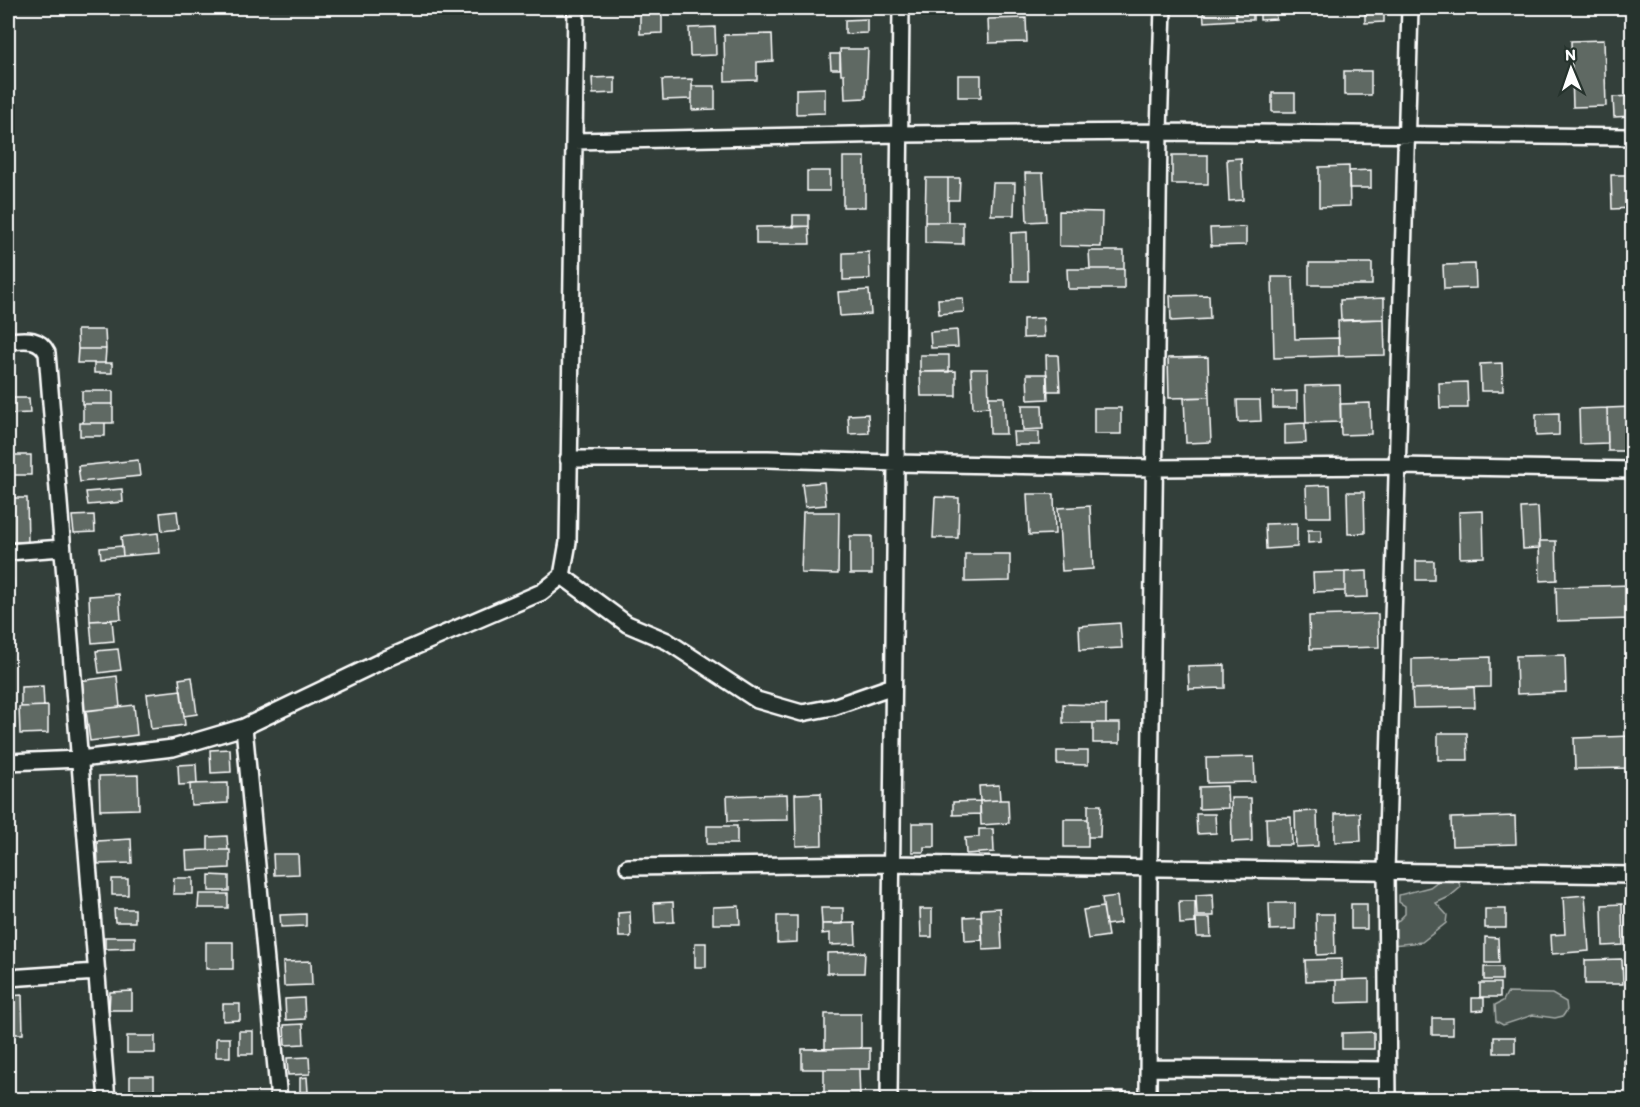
<svg xmlns="http://www.w3.org/2000/svg" width="1640" height="1107" font-family="Itim,sans-serif">
  <style>
    .green { fill: #4d5853; stroke: #a6aca9; stroke-width: 1.5 }
    .building { fill: #5f6964; stroke: #fff; stroke-width: 1.5 }
    .lines { fill: none; stroke-linecap: round; stroke-linejoin: round }
    .street-casing { stroke: #fff; stroke-width: 20 }
    .street { stroke: #26332d; stroke-width: 15 }
  </style>
  <rect width="100%" height="100%" fill="#333f3a"/>
  <filter id="ink" filterUnits="userSpaceOnUse"><feTurbulence type="fractalNoise" baseFrequency=".0167" numOctaves="2"/><feDisplacementMap in="SourceGraphic" scale="12" xChannelSelector="R" yChannelSelector="G"/><feConvolveMatrix kernelMatrix="1 2 1 2 8 2 1 2 1" color-interpolation-filters="sRGB"/></filter>
  <g filter="url(#ink)">
    <path class="green" d="M1457 880 1461 887 1449 897 1436 903 1447 915 1446 923 1422 942 1392 945 1388 931 1405 914V906L1399 902V895L1430 887 1437 882Z
      M1507 993 1552 994 1566 1002 1567 1010 1563 1016 1555 1018 1533 1015 1503 1025 1496 1021 1495 1005 1503 1001Z"/>
    <path class="building" d="M640 8H662V33L640 34Z
      M1203 8H1236V20L1204 22Z
      M1236 8H1253V20H1236Z
      M1260 8H1275L1276 19 1260 20Z
      M1381 8H1384V22L1365 23V9Z
      M1026 18 1027 42 989 43 988 19Z
      M867 19V33L845 34V20Z
      M715 27 716 55 690 56 689 28Z
      M772 34 773 61 757 62V80L725 81 724 35Z
      M1604 40 1606 106 1573 107 1571 41Z
      M840 49H868L866 98 845 99 844 74H841Z
      M830 54H840V69H831Z
      M1344 71H1371V95H1344Z
      M958 75H981V97H958Z
      M615 77V93L593 94 592 78Z
      M692 79V99L663 100 662 80Z
      M692 86H715V109L692 110Z
      M825 88V113L796 114V89Z
      M1272 93H1295V112H1272Z
      M1632 96V116L1614 117 1613 97Z
      M1172 155H1208V184H1172Z
      M843 157H865V207H843Z
      M1241 158 1243 200 1229 201 1227 159Z
      M1349 166 1350 206 1319 207V167Z
      M1371 170V188H1349V171Z
      M807 171H830V191H807Z
      M1025 173H1043L1046 221 1027 222Z
      M1611 175H1632V208L1612 209Z
      M926 178H948V222H925Z
      M948 178H960L959 200H948Z
      M993 183H1015L1014 215H991Z
      M1059 211 1102 212 1101 247 1059 246Z
      M793 215H809V226L793 227Z
      M925 222H963V244L925 243Z
      M809 226 810 244H756V227Z
      M1246 227V245L1211 246 1210 228Z
      M1027 232 1028 281H1012L1011 233Z
      M1089 251H1124V269H1090Z
      M869 252 870 279 843 280V253Z
      M1309 263H1372V285H1309Z
      M1475 264 1476 288 1444 289 1443 265Z
      M1067 269H1124V289H1068Z
      M1272 277H1293L1295 339 1339 338V356L1274 358Z
      M869 290 871 314 840 316 838 292Z
      M1209 295 1210 319 1171 321 1170 296Z
      M963 298 964 312 939 314 938 299Z
      M1384 298V319L1341 320 1340 300Z
      M1043 318 1044 337 1023 338V319Z
      M1384 319 1385 355 1339 356 1338 321Z
      M77 330H105L106 349H78Z
      M957 330 958 347 931 348 930 332Z
      M78 349H106L105 363H77Z
      M920 355H949V372H920Z
      M1046 355H1058L1060 391H1047Z
      M1208 357 1209 397 1169 398 1168 358Z
      M94 363H112V373H94Z
      M1502 363 1503 391H1481L1480 364Z
      M971 369H988L989 407 973 408Z
      M956 371V396H921L920 372Z
      M1027 374H1047L1048 399 1028 400Z
      M1467 382 1468 408H1440L1439 383Z
      M1340 385 1341 422 1306 423 1305 386Z
      M82 391H113V404H82Z
      M1297 391V408H1273V392Z
      M989 397H1004L1006 434H990Z
      M1209 397 1211 442 1186 443 1184 398Z
      M8 398H29L30 413 8 414Z
      M1237 400H1260L1261 421 1238 422Z
      M1370 403 1371 434 1341 435 1340 404Z
      M83 404H113V423H83Z
      M1022 405H1042L1043 429 1023 430Z
      M1632 407V451H1608L1607 408Z
      M1094 408H1121V434H1094Z
      M1607 408 1608 443 1580 444 1579 409Z
      M1559 413V435L1536 436V414Z
      M868 414 869 433 849 434 848 415Z
      M80 423H105V436H80Z
      M1305 423 1306 443 1285 444V424Z
      M1013 432H1039V445H1014Z
      M10 455H31V475H10Z
      M138 460 140 476 80 482 78 466Z
      M824 482 826 505 805 507 802 484Z
      M1330 485 1331 517H1307L1306 486Z
      M122 489 123 502 88 505 86 492Z
      M1347 492H1364L1365 533 1348 534Z
      M1027 494H1054L1055 534 1029 535Z
      M935 497 959 498 958 538H933Z
      M8 498H27L28 542H8Z
      M1090 506 1093 569 1062 571 1058 508Z
      M1538 507 1540 548 1523 549 1521 508Z
      M177 511 179 529 162 531 160 513Z
      M1483 511 1484 557 1460 558 1459 512Z
      M803 512H839L838 574 801 573Z
      M94 515 95 532 74 533 72 516Z
      M1297 523V547L1266 549 1265 524Z
      M1308 530H1321V542L1308 543Z
      M158 533 160 553 123 556 121 537Z
      M850 536H872V574H850Z
      M1539 541H1556L1557 580 1540 581Z
      M122 546 123 556 101 558 100 548Z
      M965 554H1010V581L965 582Z
      M1416 561H1434V580H1416Z
      M1367 571 1368 597 1345 598V572Z
      M1345 572V591L1314 592 1313 573Z
      M8 579H13L14 609 8 610Z
      M1632 585V619L1557 621 1556 587Z
      M119 594 121 619 90 621 89 596Z
      M1378 614 1379 647 1310 649 1309 616Z
      M112 620 114 641 92 643 90 621Z
      M1120 623 1122 648 1080 650 1079 626Z
      M118 649 121 670 99 673 96 651Z
      M1565 655 1566 692 1517 694 1516 656Z
      M1490 657V687L1412 689V659Z
      M1225 665V688L1189 689 1188 666Z
      M117 676 120 707 82 711 79 681Z
      M192 677 197 714 184 716 179 679Z
      M43 686 44 706 21 707V687Z
      M1474 687 1475 707 1413 708 1412 689Z
      M181 690 185 725 151 729 147 694Z
      M1063 704 1106 705V723H1063Z
      M134 705 137 735 90 741 86 711Z
      M48 706V733L20 734 19 707Z
      M1093 723H1120V743H1093Z
      M1438 733H1467L1468 760H1438Z
      M1632 736V768L1575 769 1574 738Z
      M230 749 231 772 211 773 210 750Z
      M1057 751H1088V765L1057 764Z
      M1254 757 1255 782 1207 783 1206 758Z
      M196 764 197 784 179 785 178 765Z
      M138 775 139 809 100 810 99 776Z
      M228 783V803L191 805 190 784Z
      M999 785 1000 800 980 801 979 786Z
      M1227 786 1228 808 1199 809V787Z
      M821 793 822 845 796 846 795 794Z
      M787 794 788 820 728 821 727 796Z
      M1231 798H1251L1252 841 1232 842Z
      M1000 800H1008L1009 823 981 825 980 801Z
      M980 801V814L953 815V802Z
      M1088 805H1101L1100 837H1088Z
      M1317 811 1318 846 1296 847 1295 812Z
      M1360 813 1361 841 1335 842V814Z
      M1196 814H1215L1216 833 1197 834Z
      M1515 816 1516 844 1452 846 1451 818Z
      M1291 817 1292 845H1267L1266 818Z
      M1064 819H1088V847H1064Z
      M912 823H935V847H924V852H912Z
      M707 826H737V844H707Z
      M979 829H993L994 852 966 854 965 838 979 837Z
      M227 836 228 850H208V837Z
      M131 839 132 863 98 864 97 841Z
      M208 850H230V868L187 870 186 851Z
      M273 854H298L299 874 274 875Z
      M209 875 229 876V891H209Z
      M174 878H193V894H173Z
      M112 879H128V895H112Z
      M199 894H228V908H198Z
      M1213 894 1214 916H1197L1196 895Z
      M1585 895 1589 951 1552 954 1551 935 1565 934 1563 897Z
      M1117 896 1120 923 1106 925 1102 898Z
      M1179 901H1195V923L1180 924Z
      M673 902 674 922 655 923 654 903Z
      M1269 903H1295V929L1270 930Z
      M1351 904H1367V929H1351Z
      M1622 904 1623 945 1603 946 1602 905Z
      M739 906 740 924H713V907Z
      M1103 907 1108 936 1088 939 1083 910Z
      M821 908H843V924H822Z
      M1000 908 1002 949 983 950 981 909Z
      M114 909H135V922H115Z
      M920 909H932V937H921Z
      M1485 909H1506V928H1485Z
      M630 912 631 937H619L618 913Z
      M306 914V926L281 927 280 915Z
      M1316 914H1334L1335 954 1317 955Z
      M777 916H797V942L777 943Z
      M981 916 982 940 965 941 964 917Z
      M1196 918H1210L1211 937H1197Z
      M855 923 856 944 830 945V933L822 934V924Z
      M105 937H135V948L105 949Z
      M1485 937 1498 938 1499 963H1485Z
      M206 942H233V969H206Z
      M695 943H706V967H695Z
      M865 952 864 973H827V953Z
      M1342 959V980L1306 981 1305 960Z
      M1622 959 1623 984H1585V960Z
      M311 961 312 985 284 986 283 962Z
      M1484 967H1502V980H1484Z
      M1369 979V1002L1336 1003V980Z
      M1480 983H1500V997H1480Z
      M132 991V1010H109L110 992Z
      M22 995 23 1034H8V996Z
      M304 998 305 1019 286 1020 285 999Z
      M1472 998H1484V1010L1472 1011Z
      M223 1004H240V1020L223 1021Z
      M825 1014H861V1048L825 1049Z
      M1432 1018H1453V1035H1432Z
      M303 1024 304 1044 285 1045 284 1025Z
      M239 1031H253V1054H239Z
      M1374 1032V1049H1342V1033Z
      M127 1036H155V1053H127Z
      M1494 1037H1515V1053H1494Z
      M216 1038H230V1057H216Z
      M870 1048V1069H802V1049Z
      M309 1057 310 1074 288 1075 287 1058Z
      M1624 1061H1632V1074H1625Z
      M824 1069H859L860 1100H824Z
      M130 1076H154V1090H130Z
      M307 1077 308 1092H300V1078Z
      M1124 1091 1125 1100H1034V1093Z"/>
    <g class="lines">
      <g class="street-casing">
        <path id="street" d="M575 141 899 134 1159 132 1632 137
          M8 341C23 340 39 336 47 353L107 1100
          M568 459H768L896 463 1154 468 1398 466 1632 470
          M8 552 62 548
          M562 576 568 542 576 8
          M244 727 279 1100
          M8 762 80 759 173 748 244 727 386 659 542 592 562 576 627 624 667 641 757 700 802 713 833 707 893 686
          M628 867 891 864 1632 875
          M8 978 97 972
          M1149 1068 1388 1070
          M889 1100 901 8
          M1148 1100 1149 869 1159 132 1163 8
          M1388 1100 1386 872 1410 8"/>
      </g>
      <use href="#street" class="street"/>
    </g>
  </g>
  <rect width="1640" height="1107" fill="none" stroke="#26332d" stroke-width="30"/>
  <rect x="15" y="15" width="1610" height="1077" fill="none" stroke="#fff" stroke-width="2" filter="url(#ink)"/>
  <g transform="translate(1571 69) rotate(358)" stroke="#26332d" stroke-width="4.5" paint-order="stroke">
  <path d="M0-4.5L10 22L0 15L-10 22Z" fill="#ffffff"/>
  <text y="-9" font-size="16" font-weight="bold" text-anchor="middle" fill="#ffffff">N</text>
  </g>
</svg>
